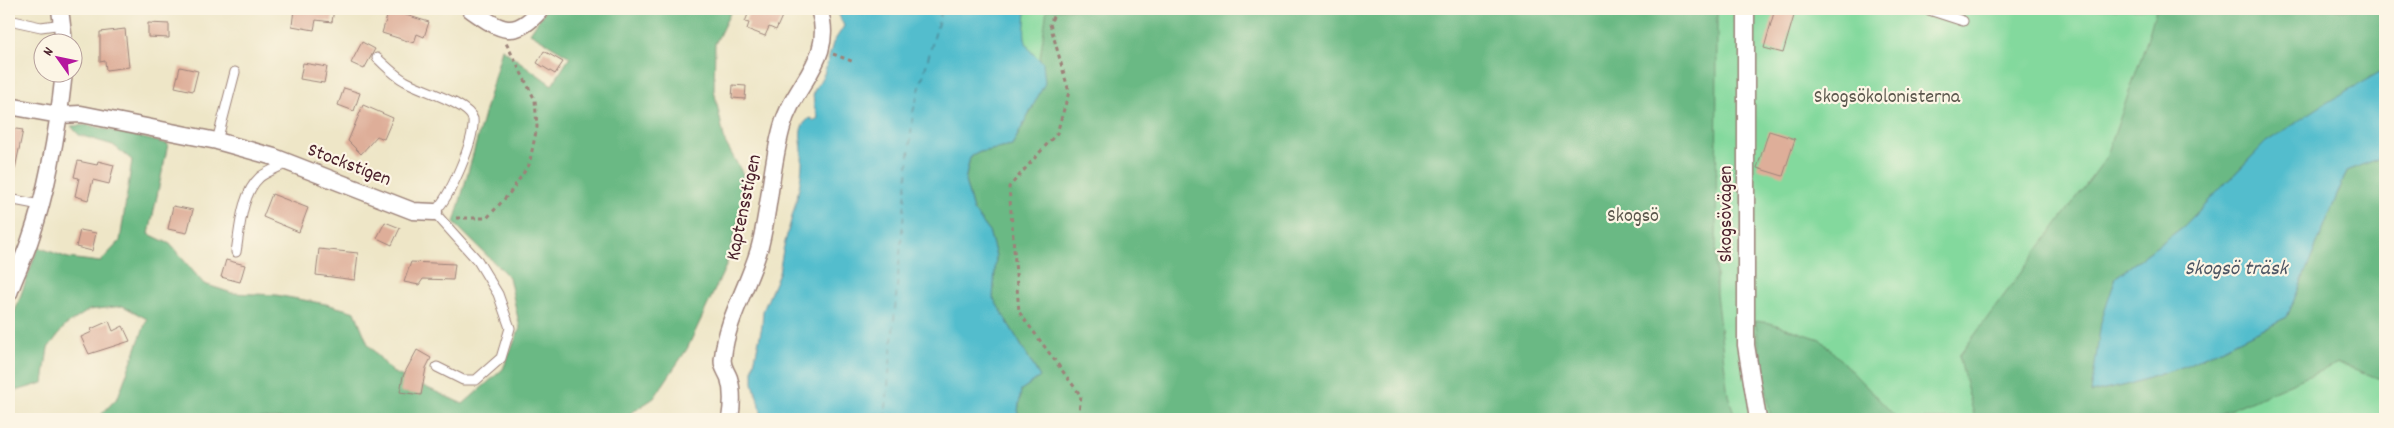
<svg xmlns="http://www.w3.org/2000/svg" width="2394" height="428" font-family="Dekko,sans-serif">
  <style>
    .green { fill: #83d99d; stroke: #667c64 }
    .forest { fill: #6ab984; stroke: #5a6c58 }
    .water { fill: #52bdcd; stroke: #4e6e7c }
    .lines { fill: none; stroke-linecap: round; stroke-linejoin: round }
    .ferry { stroke: #4d5664; stroke-width: 1; stroke-dasharray: 6 5; stroke-linecap: butt }
    .building { fill: #deae99 }
    .service-casing { stroke: #9c8279; stroke-width: 11 }
    .minor-casing { stroke: #9c8279; stroke-width: 19 }
    .path { stroke: #9c8279; stroke-width: 3; stroke-dasharray: 4 4; stroke-linecap: butt }
    .service { stroke: #fff; stroke-width: 9 }
    .minor { stroke: #fff; stroke-width: 16 }
    .labels { text-anchor: middle; stroke-width: 4.5; stroke-linejoin: round; paint-order: stroke }
    .park-label { font-size: 20px; fill: #5b574d; stroke: #fcf5e5 }
    .street-label { font-size: 20px; fill: #4a1f2b; stroke: #fcf5e5 }
    .water-label { font-size: 21px; font-style: italic; fill: #4d5664; stroke: #fcf5e5 }
  </style>
  <rect width="100%" height="100%" fill="#fcf5e5"/>
  <filter id="ink" filterUnits="userSpaceOnUse"><feTurbulence type="fractalNoise" baseFrequency=".02" numOctaves="2"/><feDisplacementMap in="SourceGraphic" scale="10" xChannelSelector="R" yChannelSelector="G"/><feConvolveMatrix kernelMatrix="1 2 1 2 8 2 1 2 1" color-interpolation-filters="sRGB"/></filter>
  <filter id="wash" filterUnits="userSpaceOnUse"><feTurbulence type="fractalNoise" baseFrequency=".0096" numOctaves="4" result="noise"/><feDisplacementMap in="SourceGraphic" scale="20" xChannelSelector="R" yChannelSelector="G"/><feGaussianBlur stdDeviation="1.12" result="paint"/><feColorMatrix in="noise" values="0 0 0 0 0 0 0 0 0 0 0 0 0 0 0 0 0 1.4 0 .05"/><feComposite in="paint" operator="in"/></filter>
  <g filter="url(#wash)">
    <rect width="100%" height="100%" fill="#eee6c7"/>
    <path class="green" d="M931 9H2385V419H1210Z"/>
    <path class="forest" d="M546 9H732L715 44 714 90 725 142 744 176 741 210 726 266 687 349 654 398 622 419H97L118 397 147 319 123 306 89 310 65 326 48 348 43 383 9 393V328L38 247 68 258 100 262 120 241 132 160 113 145 79 135 71 126 88 125 168 144 149 234 170 244 204 284 232 293 276 295 326 304 355 312 368 344 392 372 463 404 503 369 520 328 509 277 454 223 502 49 552 85 570 57 530 33Z
      M1047 9H1717L1716 294 1728 395 1736 419H1017L1021 390 1040 377 993 298 996 256 989 231 973 210 965 181 970 157 980 152 1012 146 1033 107Z
      M2156 9H2385V69L2266 142 2184 226 2116 277 2091 393 2127 385 2185 366 2287 317 2347 171 2385 156V381L2339 363 2208 419H1975L1959 356 2106 158 2147 41Z
      M1755 321 1770 323 1820 339 1898 419H1771Z"/>
    <path class="water" d="M836 9H1026C1025 34 1019 45 1043 62L1045 83 1012 146 980 152 970 157 965 181 973 210 989 231 996 256 993 298 1040 377 1021 390 1017 419H761V411L753 383V368L762 326 763 311 779 273 783 250C791 218 804 183 802 150 801 136 797 127 810 118L814 121 818 118 814 106 813 93 824 74 833 43 844 26Z
      M2385 69V156L2347 171 2287 317 2185 366 2127 385 2091 393 2101 322 2116 277 2184 226 2266 142 2321 106Z"/>
    <g class="lines">
      <path class="ferry" d="M885 419 913 112 942 9"/>
    </g>
    <g id="blocks">
      <path class="building" d="M294 9H334L332 22 316 20 314 30 292 26Z
        M750 9H770L783 14 776 30 769 27 765 36 747 29 749 23 745 22Z
        M1775 9H1796L1783 53 1764 48Z
        M389 10 429 22 424 37 417 34 414 43 382 33Z
        M148 23 169 24V38L148 37Z
        M125 29 129 67 106 70 105 61 100 62V32Z
        M362 42 375 49 364 69 351 63Z
        M544 51 563 62 555 74 537 63Z
        M303 63 327 67 324 83 300 79Z
        M180 67 198 71 193 91 175 87Z
        M733 85 746 86 745 99 732 98Z
        M344 88 360 93 354 111 338 105Z
        M363 105 393 118 384 139 377 136 361 154 348 141Z
        M9 128 23 130 15 169H9Z
        M1769 131 1795 139 1783 176 1757 168Z
        M78 161 97 165 98 161 114 165 109 184 93 180 88 200 75 196 79 178 74 177Z
        M272 194 308 208 299 232 263 217Z
        M173 206 193 210 187 233 168 229Z
        M385 222 400 228 392 245 377 238Z
        M80 230 96 233 92 251 76 247Z
        M319 249 358 253 355 280 316 275Z
        M226 260 245 265 240 282 221 277Z
        M411 262 455 264 453 280 423 279 419 285 404 282Z
        M109 321 113 331 123 326 130 341 89 354 81 337 92 332 91 329Z
        M417 350 431 358 426 368 421 395 400 392 403 376Z"/>
    </g>
  </g>
  <g filter="url(#ink)">
    <use href="#blocks" fill-opacity="0" stroke="#9c8279" stroke-width="1"/>
    <g class="lines">
      <g class="service-casing">
        <path id="service" d="M1926 9 1963 21
          M9 20 41 27 63 24
          M377 58C386 66 394 75 405 81 420 90 468 103 473 119 475 140 450 198 434 212L478 261 498 294 510 328 501 358 476 380H463L437 367
          M217 141 235 72
          M9 199 40 205
          M236 252C240 229 241 194 260 177 268 171 280 167 289 162"/>
      </g>
      <g class="minor-casing">
        <path id="minor" d="M60 9 64 42
          M470 9C500 30 514 41 541 9
          M1746 9V345L1758 419
          M9 106 59 115 81 114 217 141 274 157 413 211 434 212
          M9 293C15 275 24 258 30 240 49 186 58 129 64 72
          M730 419C732 407 733 391 729 378 726 370 721 366 723 357 727 317 750 284 760 246 770 207 771 166 782 127 794 83 836 59 819 9"/>
      </g>
      <path class="path" d="M1056 9 1050 24 1069 92 1057 133 1009 187 1019 312 1081 396 1078 419
        M838 13H863
        M833 54 854 62
        M456 218H487L509 194 529 165 537 127 535 100 506 43"/>
      <use href="#service" class="service"/>
      <use href="#minor" class="minor"/>
    </g>
  </g>
  <g class="labels">
    <g class="park-label">
      <text x="1887" y="102">Skogsökolonisterna</text>
      <text x="1633" y="221">Skogsö</text>
    </g>
    <g class="street-label">
      <text transform="translate(350 163) rotate(21)" y="7">Stockstigen</text>
      <text transform="translate(742 207) rotate(-78)" y="7">Kaptensstigen</text>
      <text transform="translate(1724 214) rotate(-90)" y="7">Skogsövägen</text>
    </g>
    <g class="water-label">
      <text x="2236" y="274">Skogsö träsk</text>
    </g>
  </g>
  <rect width="2394" height="428" fill="none" stroke="#fcf5e5" stroke-width="30"/>
  <g transform="translate(58 58) rotate(303)"><circle r="24" fill="#fcf5e5" stroke="#b59f9b"/>
  <path d="M0-4L9 19L0 12L-9 19Z" fill="#b5179e"/>
  <text y="-8" font-size="14" font-weight="bold" text-anchor="middle" fill="#4a1f2b">N</text>
  </g>
</svg>
